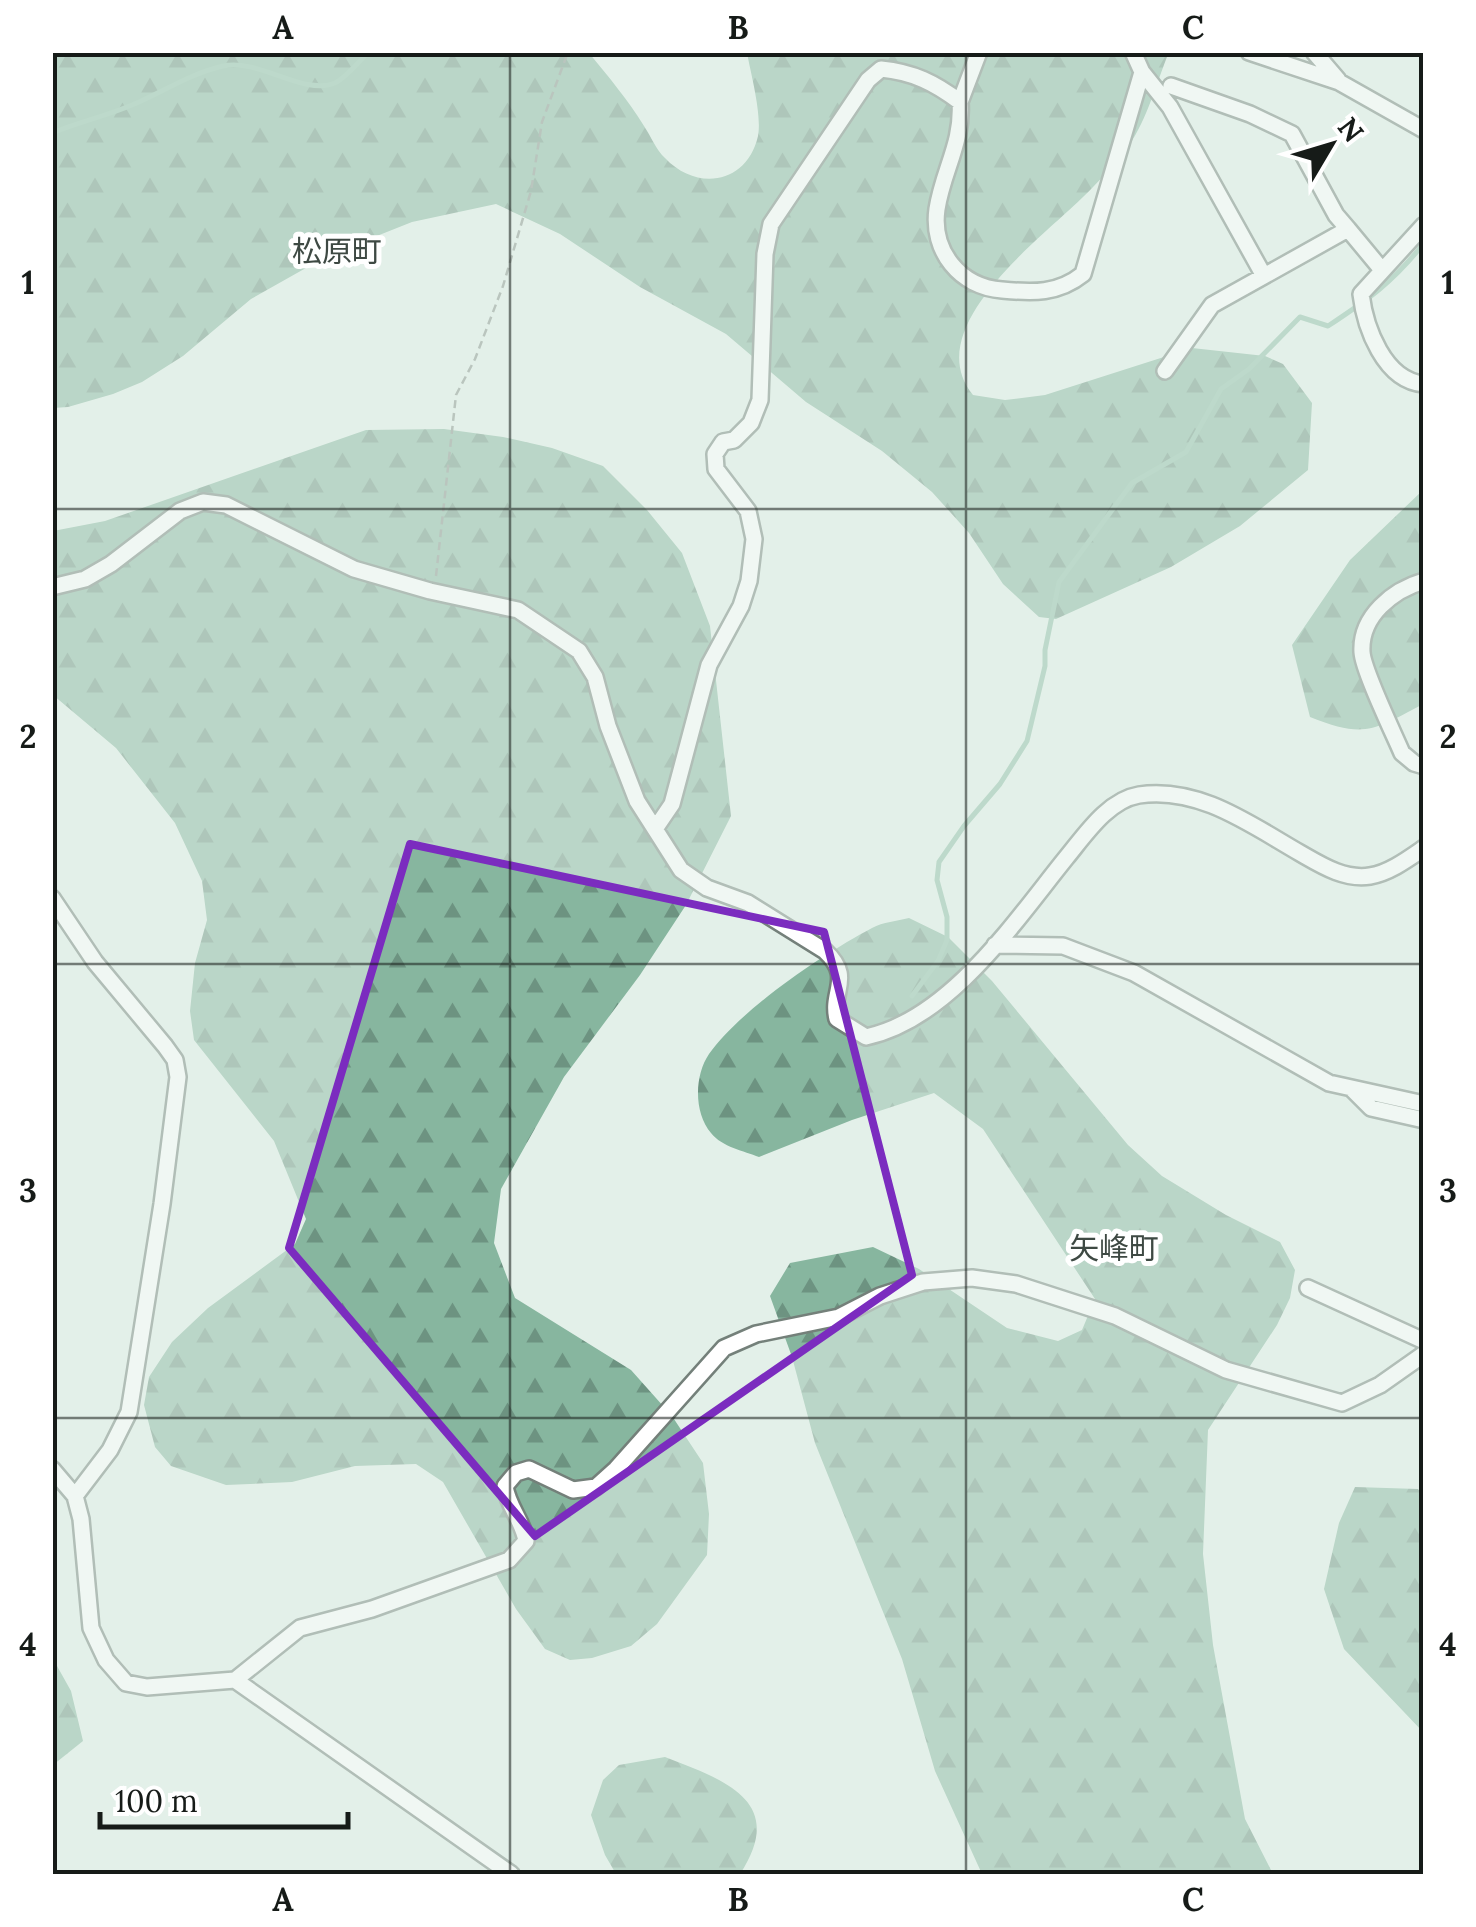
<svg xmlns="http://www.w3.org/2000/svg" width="1476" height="1927" font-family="Lora,'Noto Sans JP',serif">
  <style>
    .forest { fill: url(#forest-firs) }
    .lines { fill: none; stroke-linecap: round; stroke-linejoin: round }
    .stream { stroke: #8ebda6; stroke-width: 5 }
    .minor-casing { stroke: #74807a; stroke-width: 20 }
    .path { stroke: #87918b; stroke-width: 2.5; stroke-dasharray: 8 5; stroke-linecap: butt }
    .minor { stroke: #fff; stroke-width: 15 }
    .marked { fill: none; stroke: #7b2cbf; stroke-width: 8; stroke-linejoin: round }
    .grid { fill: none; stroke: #161b18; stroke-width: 2.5; stroke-opacity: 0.55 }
    .labels { text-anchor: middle; stroke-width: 10; stroke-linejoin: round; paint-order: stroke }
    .quarter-label { font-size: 30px; fill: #3e4943; stroke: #fff }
    .neatline { fill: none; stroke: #161b18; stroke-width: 4 }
    .grid-label { font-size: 32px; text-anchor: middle; font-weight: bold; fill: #161b18 }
  </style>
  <defs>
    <pattern id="forest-firs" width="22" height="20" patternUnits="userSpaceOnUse" patternTransform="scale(2.5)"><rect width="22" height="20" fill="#87b69f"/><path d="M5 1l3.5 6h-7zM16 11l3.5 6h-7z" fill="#6d9381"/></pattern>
  </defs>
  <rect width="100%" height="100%" fill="#e3f0e9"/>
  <path class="forest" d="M1169 52C1157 81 1147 120 1129 145 1115 163 1099 182 1083 197 1042 238 918 328 973 395L1005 400 1045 395 1192 348 1265 356 1283 364 1312 403 1308 470 1240 526 1171 567 1056 619 1039 617 1003 584 969 533 932 492 882 451 806 402 726 334 640 287 560 234 496 204 412 222 329 255 251 299 183 356 142 382 113 394 68 407 53 408V53H589C608 76 628 100 644 126 651 136 656 150 665 158 697 192 747 184 758 136 762 115 751 74 747 53Z
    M444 429 503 437 552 448 603 466 647 510 682 553 710 626 731 816 686 905 640 975 564 1077 501 1189 494 1243 515 1298 631 1370 672 1416 703 1463 709 1514 707 1555 657 1624 631 1646 592 1658 570 1660 545 1649 516 1609 443 1482 416 1464 355 1466 292 1482 226 1485 171 1466 155 1447 144 1405 149 1377 172 1342 208 1308 295 1244 306 1219 274 1141 194 1040 190 1011 195 963 207 920 202 881 175 823 116 748 53 695V531L105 521 366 430Z
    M1423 490V704C1374 730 1365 739 1310 717L1292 645 1350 560Z
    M909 918 948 937 992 981 1128 1145 1162 1176 1226 1215 1280 1242 1295 1270 1290 1298 1277 1325 1208 1430 1203 1554 1213 1645 1245 1819 1273 1874H982L935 1771 902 1659 815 1443 792 1357 770 1296 790 1263 873 1247 919 1269 1007 1328 1058 1341 1082 1330 1095 1299 983 1129 934 1093 852 1120 759 1157C744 1151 722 1147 711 1133 694 1113 694 1076 709 1054 741 1009 823 954 872 928 883 922 897 921 909 918Z
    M1355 1487 1418 1489 1423 1495V1732L1344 1649 1324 1589 1339 1523Z
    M52 1657 71 1691 83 1741 53 1765Z
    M665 1757C724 1780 788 1801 740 1874H616L605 1855 591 1815 603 1780 619 1765Z"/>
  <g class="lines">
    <path class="stream" d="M52 133C79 122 106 116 132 105 163 92 189 74 223 66 259 58 303 96 335 83 347 77 359 61 369 52
      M912 996 938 961 947 940V917L937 880 939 862 964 826 1000 784 1027 741 1045 666V650L1059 582 1132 483 1186 452 1221 389 1249 369 1300 317 1328 326C1369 299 1393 282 1424 243"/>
    <g class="minor-casing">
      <path id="minor" d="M1249 52 1339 82 1424 130
        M1314 52 1338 80
        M1142 72 1170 107 1264 276 1212 305 1165 371
        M1171 86 1250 114 1292 134 1336 215 1348 229
        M960 102 979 52
        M1424 225 1361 294C1365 327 1384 381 1424 384
        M1264 276 1348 229 1382 270
        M1424 581C1393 590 1360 616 1362 652 1363 670 1393 732 1402 753L1414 763 1424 766
        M52 587 85 579 111 564 180 511 203 502 226 505 354 569 430 591 518 610 579 651 595 677 608 726 637 801 681 870 707 888 748 903 825 951C854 978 830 991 837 1019L866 1037C950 1019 1015 921 1066 858 1085 835 1108 800 1139 795 1199 786 1251 825 1300 853 1321 865 1344 880 1370 876 1389 873 1408 859 1424 848
        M655 829 672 804 709 665 741 606 749 581 754 539 748 511 716 469 715 454 723 442 734 440 751 423 760 400 765 254 771 224 868 80 881 69C913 72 935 83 960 102 963 143 943 170 937 209 931 251 960 287 1002 290 1033 293 1058 294 1083 274L1142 72 1133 52
        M52 898 95 962 165 1046 175 1060 178 1077 162 1204 129 1412 110 1450 75 1496
        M995 945 1063 946 1134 973 1329 1083 1424 1104
        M1353 1090 1371 1108 1424 1120
        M1308 1288 1424 1341
        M52 1469 75 1496 81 1519 91 1628 106 1660 126 1683 147 1687 235 1680 300 1628 372 1609 509 1560 526 1541C523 1521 508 1507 505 1486L516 1473 529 1469 573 1490 596 1487 616 1469 724 1348 756 1334 839 1317 880 1296 923 1282 972 1278 1016 1284 1115 1316 1226 1370 1342 1403 1380 1385 1424 1354
        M235 1680 511 1874"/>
    </g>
    <path class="path" d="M436 576 456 395 475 359 503 286 531 191 542 122 568 52"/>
    <use href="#minor" class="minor"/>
  </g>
  <path d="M0 0H1476V1927H0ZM410 844 824 932 912 1275 535 1536 289 1248Z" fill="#e3f0e9" fill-opacity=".55" fill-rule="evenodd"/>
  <path class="marked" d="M410 844 824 932 912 1275 535 1536 289 1248Z"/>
  <path class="grid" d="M510 52V1874M966 52V1874M52 509H1424M52 964H1424M52 1418H1424"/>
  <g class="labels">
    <g class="quarter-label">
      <text x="337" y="262">松原町</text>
      <text x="1114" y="1259">矢峰町</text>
    </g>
  </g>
  <rect width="1476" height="1927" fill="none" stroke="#ffffff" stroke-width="110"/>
  <g transform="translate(1331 145) rotate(52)" stroke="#ffffff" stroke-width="8" paint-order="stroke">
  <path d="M0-8L18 38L0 25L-18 38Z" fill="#161b18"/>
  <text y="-15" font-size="28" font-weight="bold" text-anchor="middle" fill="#161b18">N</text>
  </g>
  <path d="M100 1812v15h248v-15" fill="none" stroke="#161b18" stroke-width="5"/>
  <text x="115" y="1812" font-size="30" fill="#161b18" stroke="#ffffff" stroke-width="8" paint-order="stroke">100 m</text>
  <rect x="55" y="55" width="1366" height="1817" class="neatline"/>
  <g class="grid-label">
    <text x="283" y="39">A</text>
    <text x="738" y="39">B</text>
    <text x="1193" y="39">C</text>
    <text x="28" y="294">1</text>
    <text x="1448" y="294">1</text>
    <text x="28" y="748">2</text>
    <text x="1448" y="748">2</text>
    <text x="28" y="1202">3</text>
    <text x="1448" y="1202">3</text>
    <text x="28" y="1656">4</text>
    <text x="1448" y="1656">4</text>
    <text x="283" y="1911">A</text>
    <text x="738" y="1911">B</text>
    <text x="1193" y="1911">C</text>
  </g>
</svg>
